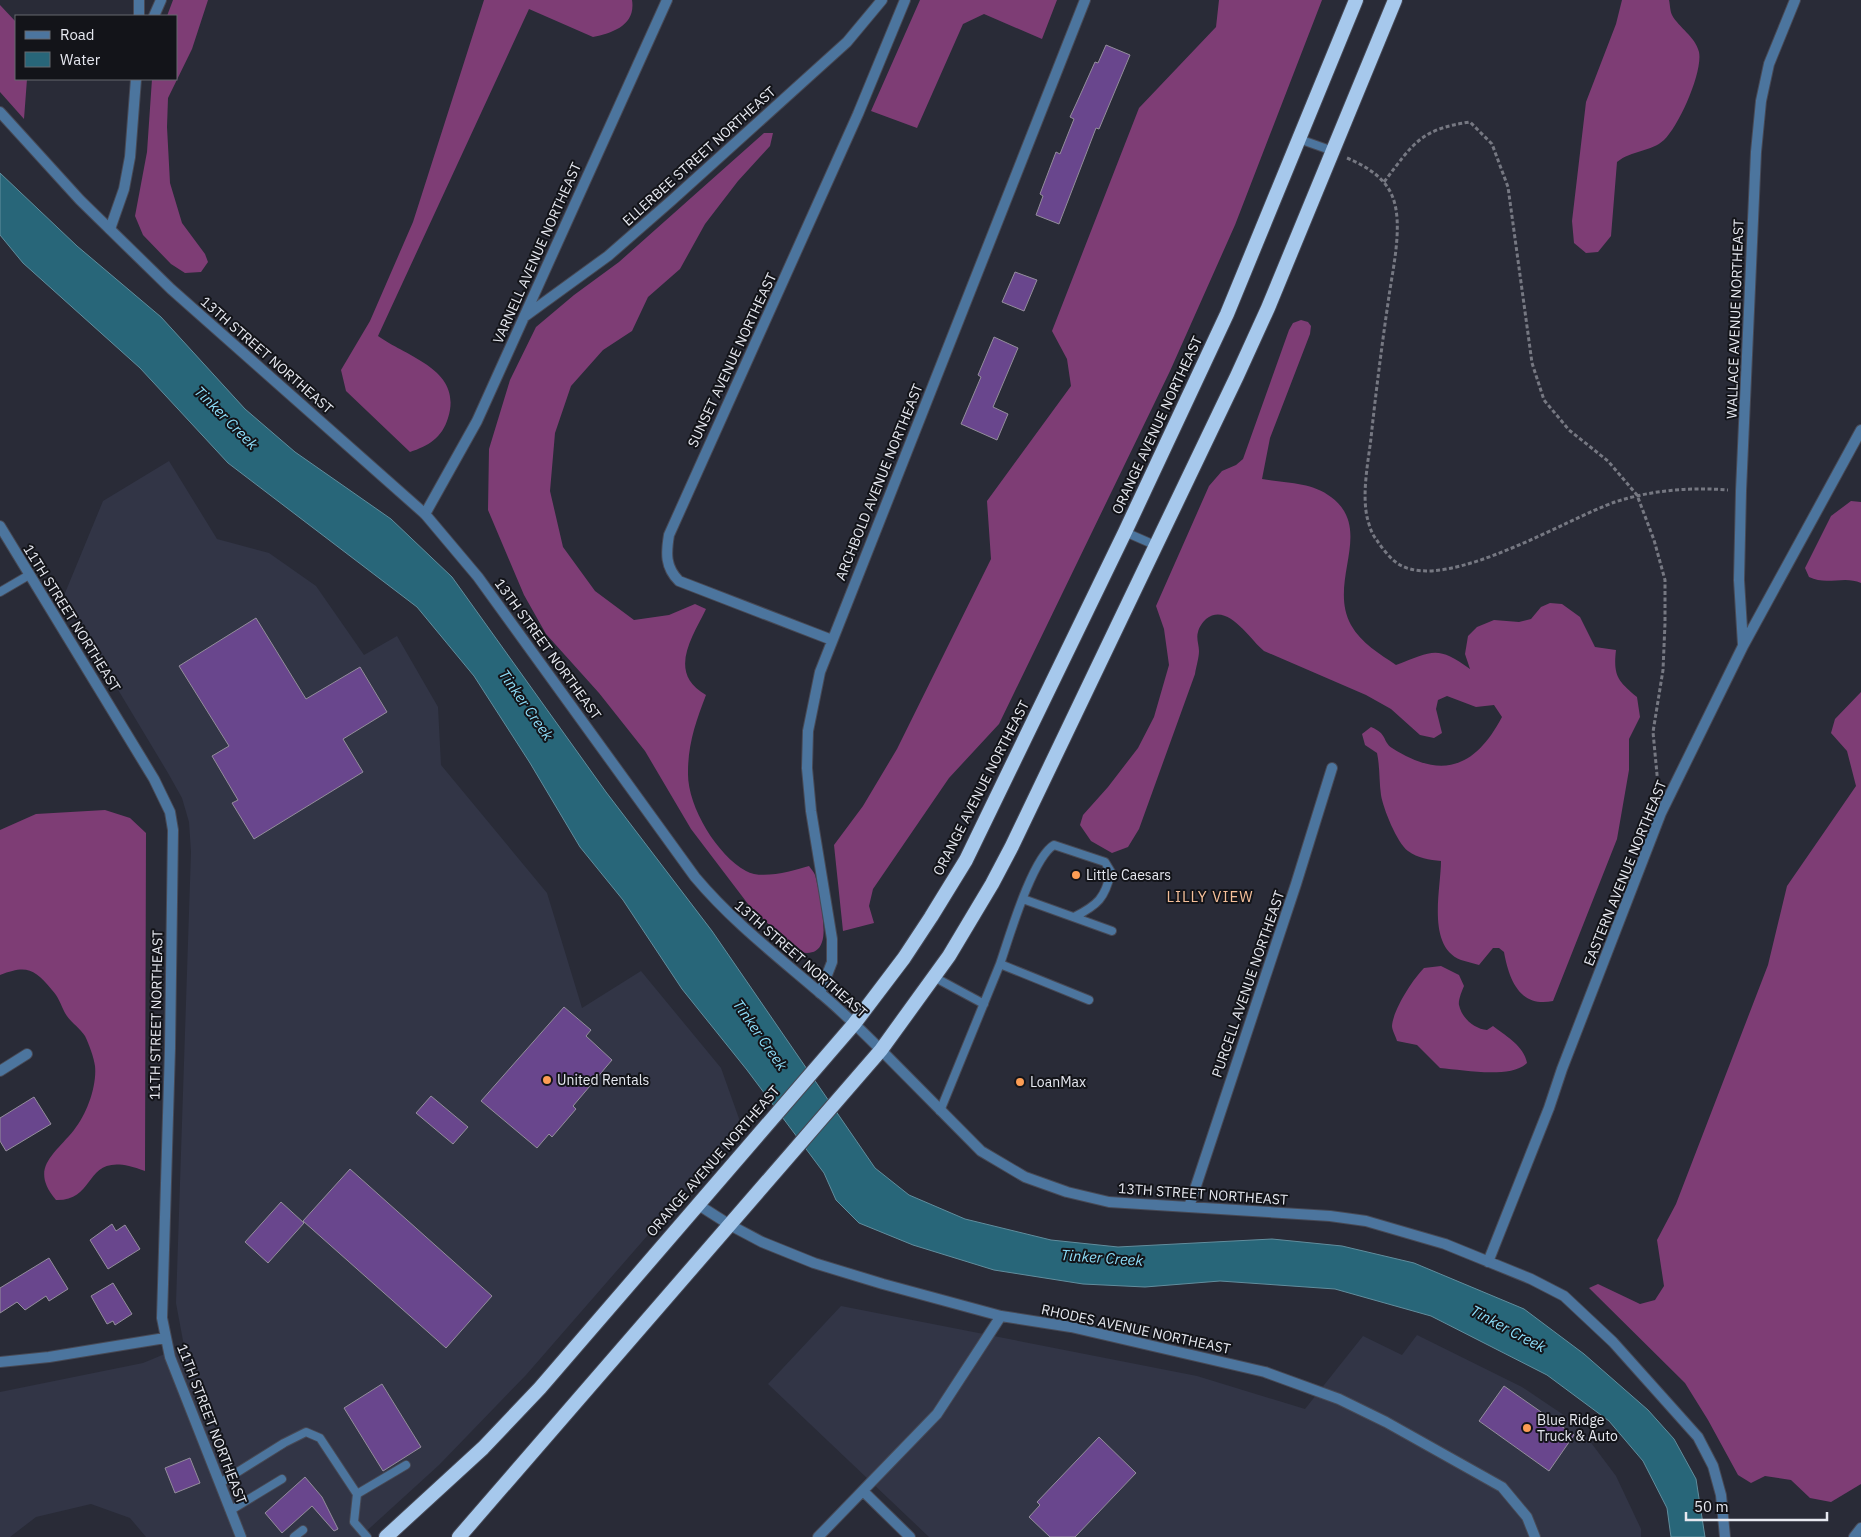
<svg xmlns="http://www.w3.org/2000/svg" width="1861" height="1537" font-family="'IBM Plex Sans',sans-serif">
  <style>
    .built { fill: #323546 }
    .forest { fill: #7e3d75 }
    .water { fill: #286679; stroke: #618d9d }
    .building { fill: #69468d; stroke: #948e9c }
    .lines { fill: none; stroke-linecap: round; stroke-linejoin: round }
    .service-casing { stroke: #474955; stroke-width: 10 }
    .minor-casing { stroke: #474955; stroke-width: 12 }
    .tertiary-casing { stroke: #474955; stroke-width: 12 }
    .trunk-casing { stroke: #474955; stroke-width: 16 }
    .path { stroke: #767882; stroke-width: 3; stroke-dasharray: 4 2.5; stroke-linecap: butt }
    .service { stroke: #4c759e; stroke-width: 8 }
    .minor { stroke: #4c759e; stroke-width: 10 }
    .tertiary { stroke: #4c759e; stroke-width: 10 }
    .trunk { stroke: #a6c8ec; stroke-width: 14 }
    .poi-dot { fill: #fc9d54; stroke: #131419; stroke-width: 2 }
    .labels { text-anchor: middle; stroke-width: 4; stroke-linejoin: round; paint-order: stroke }
    .street-label { font-size: 14px; fill: #e6e8f0; stroke: #131419 }
    .poi-label { font-size: 14px; fill: #e6e8f0; stroke: #131419; text-anchor: start }
    .water-label { font-size: 15px; font-style: italic; fill: #8edffb; stroke: #131419 }
    .neighbourhood-label { font-size: 15px; letter-spacing: 1px; fill: #f6c09a; stroke: #131419 }
  </style>
  <rect width="100%" height="100%" fill="#292b37"/>
  <path class="built" d="M169 461 217 539 269 553 316 586 364 655 397 636 438 707 441 765 547 893 582 1008 641 971 721 1068 742 1127 526 1375 439 1465 360 1537H146L130 1518 91 1504 36 1517 10 1537H0V1392L143 1363 184 1346 176 1303 191 852 189 822 182 798 168 773 63 598 103 501Z
    M841 1306 1197 1376 1305 1409 1363 1336 1402 1355 1417 1335 1522 1387 1577 1424 1616 1476 1641 1529V1537H929L768 1384Z"/>
  <path class="forest" d="M173 0H208L192 49 168 98 167 127 170 183 182 223 205 254 208 262 201 272 185 273 171 264 143 235 135 216 147 152 152 79H176V16H167Z
    M484 0H632C636 25 613 33 593 37L529 9 378 336C409 358 463 370 448 418 442 438 428 446 410 452L346 391 341 370 370 321 413 222Z
    M920 0H1057L1042 39 984 14 963 24 917 128 871 111Z
    M1219 0H1322L1235 225 1170 371 999 724 949 778 873 889 869 906 874 923 843 931 834 845 863 806 897 749 991 559 987 501 1071 386 1067 359 1052 331 1139 108 1216 27Z
    M1622 0H1669C1670 4 1670 11 1672 15 1679 28 1695 36 1699 52 1703 72 1679 126 1664 140 1651 152 1632 150 1617 162L1611 236 1598 252 1586 253 1574 243 1572 221 1586 102 1616 24Z
    M0 5 16 22V79H27L24 119 0 92Z
    M764 133H773L770 146 738 181 705 224 680 269 648 297 632 331 603 350 571 386 555 433 550 491 563 547 595 591 634 620 669 615 695 604 706 609C692 638 667 673 706 695 696 721 688 744 688 772 687 806 717 855 746 871 761 880 793 871 809 866 811 869 814 872 815 875 819 889 827 930 822 942 818 955 806 954 796 951L748 904 691 829 645 751 599 693 546 634 524 595 488 510 489 449 510 380 536 327 574 295 619 262Z
    M1301 320 1308 322 1311 326 1310 334 1270 438 1262 479C1285 483 1312 482 1331 497 1375 530 1327 581 1351 625 1361 643 1380 654 1396 665 1433 651 1437 645 1470 669L1465 654 1468 636 1477 627 1494 620 1519 622 1531 619 1541 607 1550 603 1562 604 1580 617 1595 647 1616 650C1613 676 1618 681 1637 697L1640 717 1629 739V770L1617 839 1553 1001C1520 1008 1509 980 1504 952L1499 948H1493L1479 965C1473 963 1467 962 1461 960 1426 946 1441 889 1441 861 1429 860 1418 858 1408 851 1397 843 1383 808 1381 795 1379 781 1380 767 1377 753L1365 745 1362 734 1371 727C1388 734 1382 741 1392 748 1442 780 1475 768 1502 717L1494 705 1476 707 1447 696 1438 700 1436 709 1442 733 1434 738 1420 735 1391 709 1366 695 1264 651C1249 639 1228 602 1206 619 1203 622 1199 627 1198 632 1196 638 1199 645 1199 651 1199 658 1196 667 1195 674L1139 829 1128 847 1112 853 1091 841 1080 825 1083 815 1108 787 1138 748 1154 717 1169 665 1164 629 1156 606 1209 486 1222 471 1236 465 1243 459 1289 330 1293 323Z
    M1851 501 1861 502V583C1844 575 1827 586 1809 577L1805 568 1831 516Z
    M1861 692V1484L1831 1502 1810 1498 1791 1480 1765 1476 1751 1483 1738 1475 1708 1420 1685 1383 1589 1288 1598 1284 1640 1304 1655 1300 1664 1286 1657 1240 1676 1204 1768 965 1787 886 1856 786 1847 751 1831 733 1835 719Z
    M105 810 130 818 146 833 145 1171C80 1146 101 1201 56 1200 29 1168 54 1155 74 1130 87 1114 97 1086 95 1066 94 1058 89 1044 85 1036 80 1028 70 1022 65 1013 61 1005 58 996 52 990 34 968 26 965 0 975V830L36 814Z
    M1441 966 1459 975 1464 986C1462 991 1458 1000 1459 1005 1462 1019 1475 1029 1487 1030L1493 1026C1506 1036 1524 1046 1527 1063 1510 1079 1464 1070 1440 1068L1417 1045 1397 1041C1396 1037 1392 1030 1392 1026 1393 1010 1413 979 1424 968Z"/>
  <path class="water" d="M0 173 77 246 161 317 245 409 295 452 391 519 452 577 606 792 712 931 875 1168 909 1195 965 1219 1051 1240 1118 1247 1272 1239 1342 1246 1414 1263 1524 1309 1584 1354 1648 1410 1674 1439 1696 1479 1705 1537H1671L1667 1508 1643 1461 1609 1421 1547 1375 1431 1316 1335 1289 1220 1281 1145 1287 1083 1284 994 1270 913 1245 859 1223 836 1200 824 1173 747 1070 682 989 623 900 580 847 530 763 474 676 417 607 228 463 140 368 23 263 0 235Z"/>
  <path class="building" d="M1106 45 1130 55 1099 129 1096 128 1059 224 1036 215 1043 196 1040 194 1056 152 1060 154 1074 119 1070 117 1077 102 1095 62 1098 63Z
    M1015 272 1037 280 1024 311 1002 302Z
    M994 337 1018 348 993 407 1008 414 997 440 961 424 981 377 978 375Z
    M256 618 306 699 360 667 387 712 343 739 363 772 254 839 232 803 238 800 212 756 229 746 179 666Z
    M564 1007 591 1030 586 1036 612 1060 573 1106 576 1109 552 1137 549 1134 537 1148 481 1101Z
    M431 1096 468 1127 453 1144 416 1113Z
    M34 1097 51 1124 6 1151 0 1141V1118Z
    M350 1169 492 1296 446 1348 303 1221Z
    M281 1202 304 1223 268 1263 245 1242Z
    M112 1224 116 1231 125 1225 140 1249 108 1269 90 1240Z
    M49 1258 68 1289 49 1301 46 1296 25 1310 17 1302 0 1313V1288Z
    M113 1283 132 1314 115 1325 113 1321 107 1324 91 1296Z
    M382 1384 421 1447 383 1471 344 1408Z
    M1504 1386 1574 1435 1549 1471 1479 1421Z
    M1099 1437 1136 1473 1075 1537H1050L1029 1517 1040 1505 1037 1502Z
    M190 1458 200 1483 175 1493 165 1468Z
    M305 1477 322 1497 338 1529 334 1531 312 1506 282 1533 265 1513Z"/>
  <g class="lines">
    <g class="service-casing">
      <path id="service" d="M1299 139 1333 151
        M1125 532 1157 546
        M0 592 29 575
        M1023 899 1112 931
        M1000 964C1009 938 1032 858 1054 845L1105 862 1111 872C1105 898 1098 905 1074 917
        M934 977 984 1004
        M940 1111 1000 964 1089 1000
        M220 1483 284 1443 306 1432 320 1438 357 1494 354 1522 367 1537
        M357 1494 406 1465
        M231 1510 282 1479
        M294 1537 303 1530"/>
    </g>
    <g class="minor-casing">
      <path id="minor" d="M139 16V0
        M154 16 161 0
        M110 229 124 189 130 157 136 79
        M524 317 608 256 671 201 847 42 882 0
        M425 514 477 421 667 0
        M0 526 154 779 170 812 173 830 170 1048 162 1318 170 1357 241 1537
        M832 640 679 581C665 567 666 553 669 535L858 114 905 0
        M1743 645 1739 580 1741 491 1756 152 1761 101 1769 64 1795 0
        M820 993 832 962V939L811 811 807 768 808 731 820 672 1085 0
        M881 1050 981 1151 1025 1177 1067 1192 1109 1202 1330 1216 1366 1221 1445 1244 1531 1279 1564 1296 1613 1342 1698 1437 1713 1466 1721 1495 1725 1537
        M0 1071 27 1054
        M697 1204 730 1225 762 1242 814 1263 883 1284 1001 1316 1071 1327 1265 1372 1339 1399 1386 1422 1502 1487 1527 1517 1535 1537
        M1189 1207 1296 884 1332 768
        M1488 1262 1549 1108 1562 1069 1661 813 1743 646 1861 430
        M0 1362 49 1357 165 1338
        M863 1491 910 1537
        M818 1537 937 1414 1001 1316
        M1854 1537 1861 1528"/>
    </g>
    <g class="tertiary-casing">
      <path id="tertiary" d="M0 112 80 200 171 289 425 514 478 577 695 877C732 921 776 955 819 992 841 1010 861 1030 881 1050"/>
    </g>
    <g class="trunk-casing">
      <path id="trunk" d="M386 1537 483 1448 540 1388 854 1024 904 958 931 917 966 860 1125 532 1227 314 1356 0
        M459 1537 881 1050 949 956 992 884 1012 846 1237 376 1268 308 1395 0"/>
    </g>
    <path class="path" d="M1347 158C1366 166 1386 178 1393 198 1403 225 1393 268 1389 296 1382 344 1376 391 1371 438 1368 463 1362 492 1367 517 1369 524 1371 533 1376 539 1382 548 1390 559 1400 565 1448 592 1566 519 1615 502 1652 490 1690 487 1728 490
      M1384 182C1413 144 1420 129 1470 122L1492 144 1508 187 1532 363 1544 400 1569 430 1608 461 1637 495 1654 540 1665 580V623L1663 670 1653 732 1658 785"/>
    <use href="#service" class="service"/>
    <use href="#minor" class="minor"/>
    <use href="#tertiary" class="tertiary"/>
    <use href="#trunk" class="trunk"/>
  </g>
  <g class="poi-dot">
    <circle cx="1076" cy="875" r="5"/>
    <circle cx="547" cy="1080" r="5"/>
    <circle cx="1020" cy="1082" r="5"/>
    <circle cx="1527" cy="1428" r="5"/>
  </g>
  <g class="labels">
    <g class="street-label">
      <text transform="translate(699 156) rotate(-42)" y="5">ELLERBEE STREET NORTHEAST</text>
      <text transform="translate(537 253) rotate(-66)" y="5">VARNELL AVENUE NORTHEAST</text>
      <text transform="translate(1735 319) rotate(-88)" y="5">WALLACE AVENUE NORTHEAST</text>
      <text transform="translate(267 355) rotate(41)" y="5">13TH STREET NORTHEAST</text>
      <text transform="translate(732 360) rotate(-65)" y="5">SUNSET AVENUE NORTHEAST</text>
      <text transform="translate(1157 425) rotate(-65)" y="5">ORANGE AVENUE NORTHEAST</text>
      <text transform="translate(879 482) rotate(-68)" y="5">ARCHBOLD AVENUE NORTHEAST</text>
      <text transform="translate(72 618) rotate(58)" y="5">11TH STREET NORTHEAST</text>
      <text transform="translate(548 649) rotate(54)" y="5">13TH STREET NORTHEAST</text>
      <text transform="translate(981 788) rotate(-63)" y="5">ORANGE AVENUE NORTHEAST</text>
      <text transform="translate(1625 873) rotate(-68)" y="5">EASTERN AVENUE NORTHEAST</text>
      <text transform="translate(801 959) rotate(41)" y="5">13TH STREET NORTHEAST</text>
      <text transform="translate(1248 984) rotate(-71)" y="5">PURCELL AVENUE NORTHEAST</text>
      <text transform="translate(156 1015) rotate(-89)" y="5">11TH STREET NORTHEAST</text>
      <text transform="translate(713 1161) rotate(-49)" y="5">ORANGE AVENUE NORTHEAST</text>
      <text transform="translate(1203 1194) rotate(4)" y="5">13TH STREET NORTHEAST</text>
      <text transform="translate(1136 1329) rotate(12)" y="5">RHODES AVENUE NORTHEAST</text>
      <text transform="translate(212 1424) rotate(69)" y="5">11TH STREET NORTHEAST</text>
    </g>
    <g class="poi-label">
      <text x="1086" y="880">Little Caesars</text>
      <text x="557" y="1085">United Rentals</text>
      <text x="1030" y="1087">LoanMax</text>
      <text x="1537" y="1425">Blue Ridge<tspan x="1537" dy="16">Truck &amp; Auto</tspan></text>
    </g>
    <g class="water-label">
      <text transform="translate(226 418) rotate(45)" y="5">Tinker Creek</text>
      <text transform="translate(526 705) rotate(55)" y="5">Tinker Creek</text>
      <text transform="translate(760 1035) rotate(55)" y="5">Tinker Creek</text>
      <text transform="translate(1102 1258) rotate(4)" y="5">Tinker Creek</text>
      <text transform="translate(1508 1329) rotate(28)" y="5">Tinker Creek</text>
    </g>
    <g class="neighbourhood-label">
      <text x="1210" y="902">LILLY VIEW</text>
    </g>
  </g>
  <rect x="15" y="15" width="162" height="65" fill="#131419" stroke="#67696f"/>
  <rect x="25" y="31" width="25" height="8" fill="#4c759e" stroke="#67696f"/>
  <text x="60" y="40" font-size="15" fill="#e6e8f0">Road</text>
  <rect x="25" y="52" width="25" height="15" fill="#286679" stroke="#67696f"/>
  <text x="60" y="65" font-size="15" fill="#e6e8f0">Water</text>
  <path d="M1686 1512v8h141v-8" fill="none" stroke="#e6e8f0" stroke-width="2.5"/>
  <text x="1694" y="1512" font-size="15" fill="#e6e8f0" stroke="#131419" stroke-width="4" paint-order="stroke">50 m</text>
</svg>
